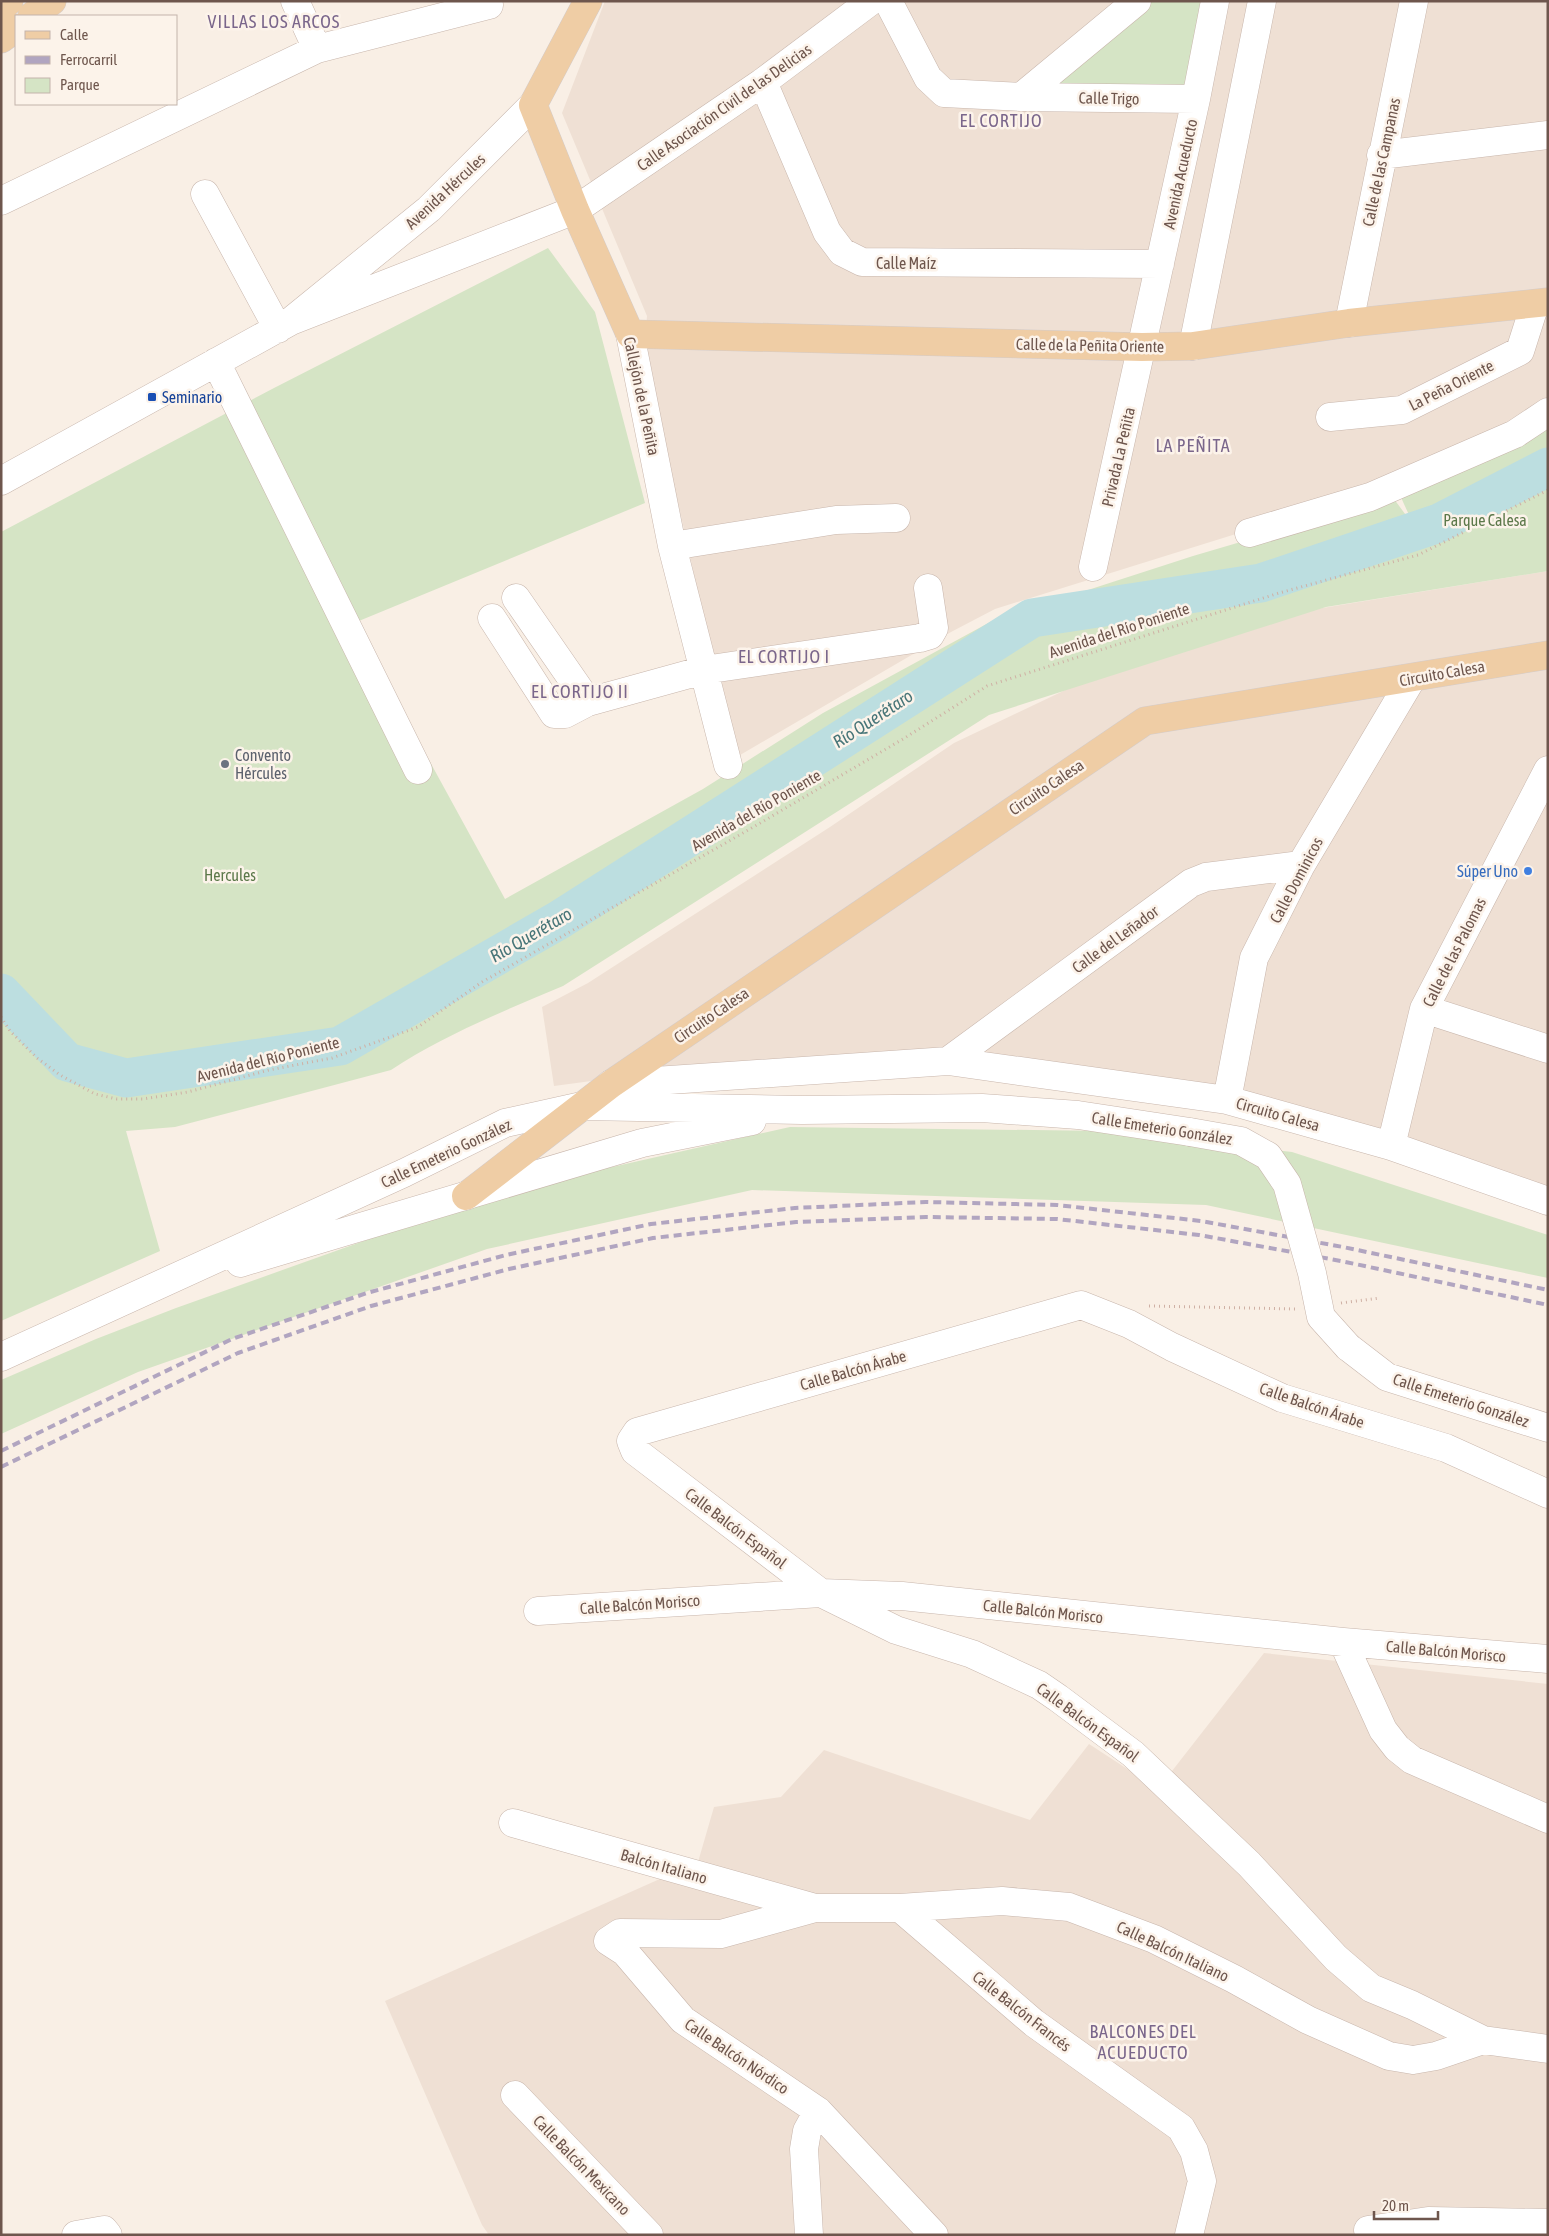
<svg xmlns="http://www.w3.org/2000/svg" width="1549" height="2236" font-family="'Asap Condensed',sans-serif">
  <style>
    .residential { fill: #efe0d4 }
    .green { fill: #d5e4c5 }
    .lines { fill: none; stroke-linecap: round; stroke-linejoin: round }
    .river { stroke: #bcdee0; stroke-width: 39 }
    .minor-casing { stroke: #c8b6ac; stroke-width: 29 }
    .major-casing { stroke: #d4ccca; stroke-width: 29 }
    .path { stroke: #cfb0a4; stroke-width: 3; stroke-dasharray: 1 4; stroke-linecap: butt }
    .minor { stroke: #fff; stroke-width: 28 }
    .major { stroke: #efcda5; stroke-width: 28 }
    .rail { stroke: #b1a5c0; stroke-width: 4; stroke-dasharray: 8 5; stroke-linecap: butt }
    .minor-bridge-casing { stroke: #c8b6ac; stroke-width: 29; stroke-linecap: butt }
    .minor-bridge { stroke: #fff; stroke-width: 28 }
    .transit-dot { fill: #1a4fb4; stroke: #fcf3ea; stroke-width: 2 }
    .worship-dot { fill: #6b7280; stroke: #fcf3ea; stroke-width: 2 }
    .shop-dot { fill: #3f7fe0; stroke: #fcf3ea; stroke-width: 2 }
    .labels { text-anchor: middle; stroke-width: 5; stroke-linejoin: round; paint-order: stroke }
    .street-label { font-size: 16px; fill: #6e564d; stroke: #fcf3ea }
    .transit-label { font-size: 16px; fill: #164399; stroke: #fcf3ea; text-anchor: start }
    .park-label { font-size: 16px; fill: #5c784a; stroke: #fcf3ea }
    .worship-label { font-size: 16px; fill: #5b616d; stroke: #fcf3ea; text-anchor: start }
    .shop-label { font-size: 16px; fill: #366cbe; stroke: #fcf3ea; text-anchor: end }
    .neighbourhood-label { font-size: 18px; letter-spacing: 1px; fill: #7a668b; stroke: #fcf3ea }
    .water-label { font-size: 18px; font-style: italic; fill: #477578; stroke: #fcf3ea }
  </style>
  <rect width="100%" height="100%" fill="#f9efe5"/>
  <path class="residential" d="M605 1H1548V400L1515 426 1345 500 995 609 951 632 735 758 644 350 647 316 562 113Z
    M1548 571V1206L1290 1124 1092 1076 696 1067 554 1086 542 1007 588 983 830 827 954 743 1120 664 1280 615Z
    M1264 1653 1548 1684V2235H489L482 2225 385 2001 698 1862 714 1807 781 1797 824 1750 1030 1820 1089 1744 1158 1789Z"/>
  <path class="green" d="M1137 1H1215L1196 99 1021 97Z
    M548 248 595 312 645 503 354 623 505 899 703 789 823 713 992 621 1193 556 1383 500 1391 495 1414 526 1399 493 1548 422V571L1326 607 989 715 563 986C504 1011 444 1035 391 1070L175 1127 126 1131 160 1251 1 1321V532L274 388Z
    M790 1127 1105 1131 1292 1152 1548 1235V1278L1206 1205 752 1190 487 1249 138 1372 1 1434V1380L96 1339 176 1308 501 1192Z"/>
  <g class="lines">
    <path class="river" d="M1 993 67 1062 126 1078 340 1046 559 920 1032 618 1261 583 1439 523 1548 467"/>
    <g class="minor-casing">
      <path id="minor" d="M295 1 317 49
        M888 1 928 78 944 93 1021 97 1196 99
        M763 82 827 232 842 252 862 262 1160 264
        M1021 97 1137 1
        M1381 155 1548 135
        M205 194 278 329
        M1 201 317 49 489 5
        M291 321 575 210 763 82 871 1
        M1349 323 1414 1
        M630 334 672 546 728 765
        M1193 346 1262 1
        M216 362 418 770
        M1330 417 1402 410 1520 351 1535 304
        M1 481 291 321 429 209 533 105
        M1249 533 1370 497 1515 434 1548 412
        M672 546 836 520 896 518
        M1093 567 1196 99 1215 1
        M516 598 588 702
        M492 618 554 714H565L588 702 704 670 920 638 930 635 934 628 928 588
        M1424 1009 1548 1049
        M948 1061 1191 883 1206 877 1301 865
        M611 1084 948 1061 1227 1100 1391 1146 1548 1201
        M1227 1100 1254 958 1301 865 1412 678
        M1391 1146 1424 1009 1548 770
        M240 1263 642 1143 752 1121
        M1348 1347 1387 1377 1548 1428
        M1 1357 404 1173 505 1123 582 1106 802 1110 982 1108 1078 1115 1190 1132
        M1548 1494 1446 1448 1282 1398 1172 1347 1129 1324 1081 1305 637 1432 631 1441 635 1451 821 1593 896 1630 972 1654 1039 1685 1058 1698 1133 1754 1249 1864 1336 1958 1371 1988 1412 2005 1483 2040 1548 2049
        M538 1611 821 1593 902 1596 1343 1642 1548 1659
        M1343 1642 1383 1730 1397 1748 1412 1760 1548 1819
        M513 1823 815 1908
        M900 1908 1034 2023 1181 2128 1194 2151 1202 2181 1189 2235
        M515 2095 649 2235
        M1368 2230 1428 2221 1548 2223
        M76 2235 104 2230 108 2235
        M809 2235 804 2149 807 2131 818 2111
        M934 2235 818 2111 683 2020 625 1952 608 1941 620 1933 721 1934 815 1908H900L1002 1901 1069 1907 1154 1939 1234 1979 1308 2020 1389 2056 1413 2060 1436 2056 1483 2040"/>
    </g>
    <g class="major-casing">
      <path id="major" d="M588 1 533 105 575 210 630 334 1142 347 1193 346 1349 323 1548 302
        M1 7 9 1
        M32 16 52 1
        M1 39 16 28
        M466 1196 611 1084 1145 721 1548 655"/>
    </g>
    <path class="path" d="M1 1017 10 1031 37 1058 60 1075 95 1094 117 1099H143L188 1092 269 1070 332 1058 418 1027 482 982 750 829 903 739 987 686 1279 593 1418 555 1548 490
      M1341 1303 1380 1298
      M1149 1306 1296 1309"/>
    <use href="#minor" class="minor"/>
    <use href="#major" class="major"/>
    <path class="rail" d="M1 1451 232 1339 367 1293 506 1255 651 1224 795 1208 926 1202 1057 1205 1201 1221 1343 1247 1548 1290
      M1 1467 238 1353 371 1306 509 1269 653 1238 796 1222 926 1217 1057 1219 1199 1235 1341 1261 1548 1305"/>
    <g class="minor-bridge-casing">
      <path id="minor-bridge" d="M1190 1132 1241 1141 1268 1156 1287 1184 1312 1273 1321 1317 1348 1347"/>
    </g>
    <use href="#minor-bridge" class="minor-bridge"/>
  </g>
  <rect class="transit-dot" x="147" y="392" width="10" height="10" rx="2.5"/>
  <circle class="worship-dot" cx="225" cy="764" r="5"/>
  <circle class="shop-dot" cx="1528" cy="871" r="5"/>
  <g class="labels">
    <g class="street-label">
      <text transform="translate(1109 98) rotate(1)" y="6">Calle Trigo</text>
      <text transform="translate(724 107) rotate(-35)" y="6">Calle Asociación Civil de las Delicias</text>
      <text transform="translate(1381 162) rotate(-78)" y="6">Calle de las Campanas</text>
      <text transform="translate(1180 174) rotate(-78)" y="6">Avenida Acueducto</text>
      <text transform="translate(445 191) rotate(-43)" y="6">Avenida Hércules</text>
      <text x="906" y="269">Calle Maíz</text>
      <text transform="translate(1090 345) rotate(1)" y="6">Calle de la Peñita Oriente</text>
      <text transform="translate(1451 385) rotate(-27)" y="6">La Peña Oriente</text>
      <text transform="translate(642 396) rotate(78)" y="6">Callejón de la Peñita</text>
      <text transform="translate(1118 457) rotate(-77)" y="6">Privada La Peñita</text>
      <text transform="translate(1119 630) rotate(-18)" y="6">Avenida del Río Poniente</text>
      <text transform="translate(1442 673) rotate(-10)" y="6">Circuito Calesa</text>
      <text transform="translate(1046 787) rotate(-34)" y="6">Circuito Calesa</text>
      <text transform="translate(756 810) rotate(-30)" y="6">Avenida del Río Poniente</text>
      <text transform="translate(1296 880) rotate(-62)" y="6">Calle Dominicos</text>
      <text transform="translate(1115 939) rotate(-36)" y="6">Calle del Leñador</text>
      <text transform="translate(1454 952) rotate(-63)" y="6">Calle de las Palomas</text>
      <text transform="translate(711 1015) rotate(-34)" y="6">Circuito Calesa</text>
      <text transform="translate(268 1059) rotate(-14)" y="6">Avenida del Río Poniente</text>
      <text transform="translate(1278 1114) rotate(16)" y="6">Circuito Calesa</text>
      <text transform="translate(1162 1128) rotate(9)" y="6">Calle Emeterio González</text>
      <text transform="translate(446 1153) rotate(-25)" y="6">Calle Emeterio González</text>
      <text transform="translate(853 1370) rotate(-16)" y="6">Calle Balcón Árabe</text>
      <text transform="translate(1461 1400) rotate(18)" y="6">Calle Emeterio González</text>
      <text transform="translate(1312 1405) rotate(19)" y="6">Calle Balcón Árabe</text>
      <text transform="translate(736 1528) rotate(37)" y="6">Calle Balcón Español</text>
      <text transform="translate(640 1604) rotate(-4)" y="6">Calle Balcón Morisco</text>
      <text transform="translate(1043 1611) rotate(6)" y="6">Calle Balcón Morisco</text>
      <text transform="translate(1446 1651) rotate(5)" y="6">Calle Balcón Morisco</text>
      <text transform="translate(1088 1722) rotate(36)" y="6">Calle Balcón Español</text>
      <text transform="translate(664 1866) rotate(16)" y="6">Balcón Italiano</text>
      <text transform="translate(1173 1951) rotate(25)" y="6">Calle Balcón Italiano</text>
      <text transform="translate(1022 2011) rotate(38)" y="6">Calle Balcón Francés</text>
      <text transform="translate(737 2056) rotate(34)" y="6">Calle Balcón Nórdico</text>
      <text transform="translate(582 2165) rotate(46)" y="6">Calle Balcón Mexicano</text>
    </g>
    <g class="transit-label">
      <text x="162" y="403">Seminario</text>
    </g>
    <g class="park-label">
      <text x="1485" y="526">Parque Calesa</text>
      <text x="230" y="881">Hercules</text>
    </g>
    <g class="worship-label">
      <text x="235" y="761">Convento<tspan x="235" dy="18">Hércules</tspan></text>
    </g>
    <g class="shop-label">
      <text x="1518" y="877">Súper Uno</text>
    </g>
    <g class="neighbourhood-label">
      <text x="274" y="28">VILLAS LOS ARCOS</text>
      <text x="1001" y="127">EL CORTIJO</text>
      <text x="1193" y="452">LA PEÑITA</text>
      <text x="784" y="663">EL CORTIJO I</text>
      <text x="580" y="698">EL CORTIJO II</text>
      <text x="1143" y="2038">BALCONES DEL<tspan x="1143" dy="21">ACUEDUCTO</tspan></text>
    </g>
    <g class="water-label">
      <text transform="translate(873 719) rotate(-33)" y="6">Río Querétaro</text>
      <text transform="translate(531 935) rotate(-30)" y="6">Río Querétaro</text>
    </g>
  </g>
  <rect width="1549" height="2236" fill="none" stroke="#6e564d" stroke-width="5"/>
  <rect x="15" y="15" width="162" height="90" fill="#fcf3ea" stroke="#c3b4ab"/>
  <rect x="25" y="31" width="25" height="8" fill="#efcda5" stroke="#c3b4ab"/>
  <text x="60" y="40" font-size="15" fill="#6e564d">Calle</text>
  <rect x="25" y="56" width="25" height="8" fill="#b1a5c0" stroke="#c3b4ab"/>
  <text x="60" y="65" font-size="15" fill="#6e564d">Ferrocarril</text>
  <rect x="25" y="78" width="25" height="15" fill="#d5e4c5" stroke="#c3b4ab"/>
  <text x="60" y="90" font-size="15" fill="#6e564d">Parque</text>
  <path d="M1374 2211v8h64v-8" fill="none" stroke="#6e564d" stroke-width="2.5"/>
  <text x="1382" y="2211" font-size="15" fill="#6e564d" stroke="#fcf3ea" stroke-width="4" paint-order="stroke">20 m</text>
</svg>
